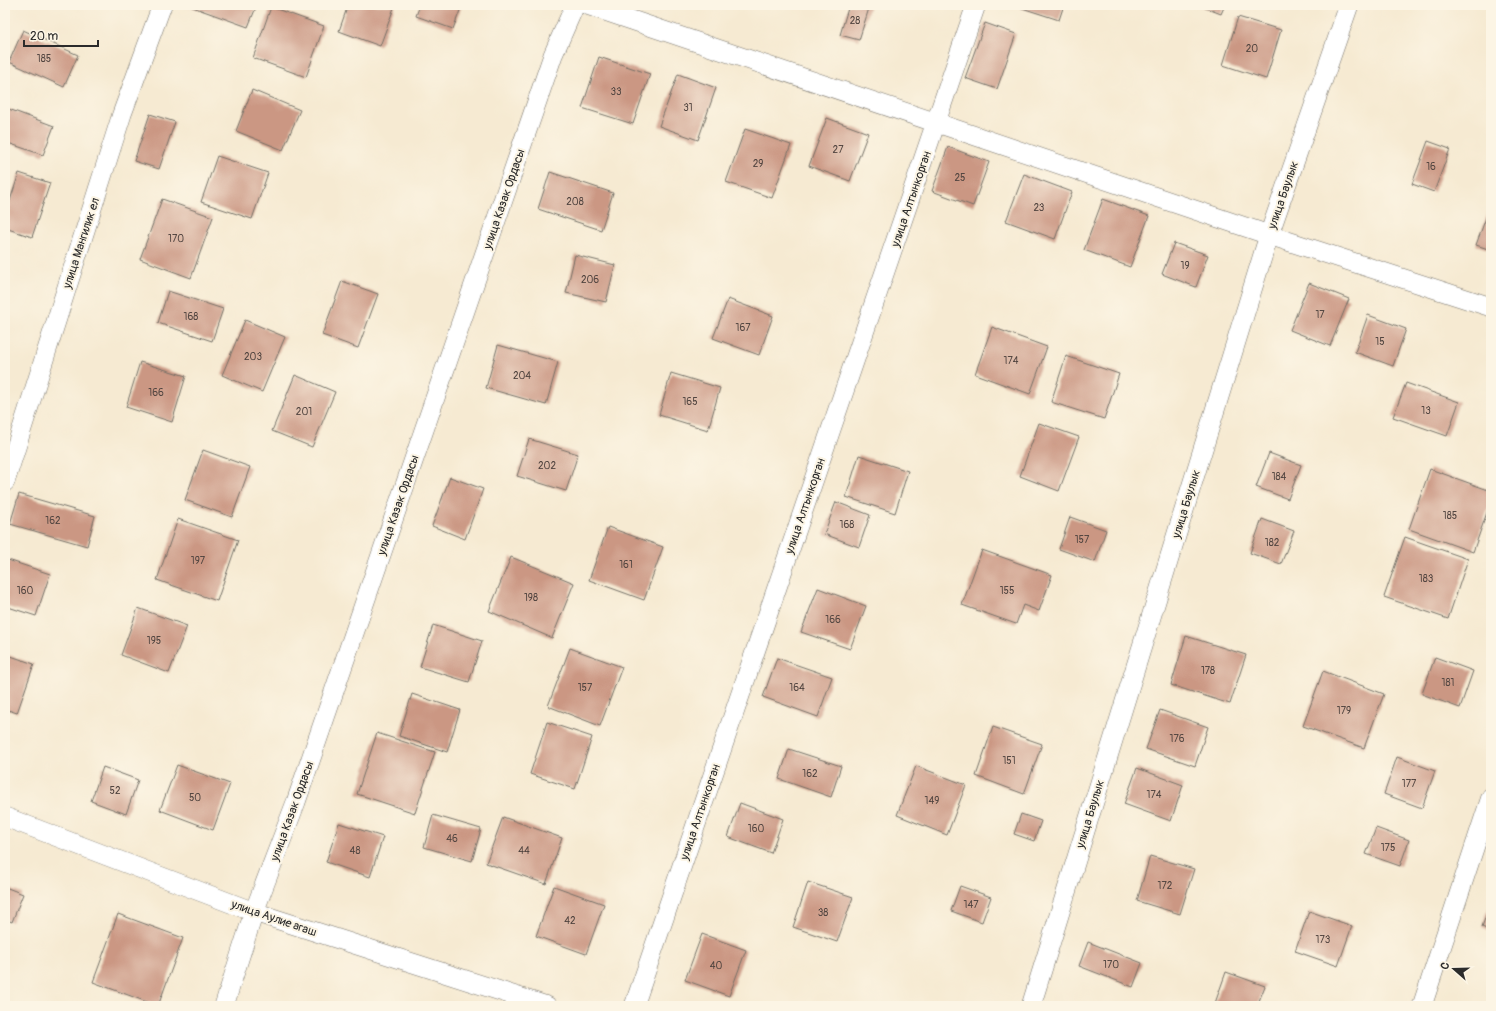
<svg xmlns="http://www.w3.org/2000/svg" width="1496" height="1011" font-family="Pangolin,sans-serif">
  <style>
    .building { fill: #cb9783 }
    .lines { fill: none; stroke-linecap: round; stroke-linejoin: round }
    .minor-casing { stroke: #726e65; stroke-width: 20 }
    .minor { stroke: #fff; stroke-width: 19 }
    .labels { text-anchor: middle; stroke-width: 4; stroke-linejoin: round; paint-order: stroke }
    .number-label { font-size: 10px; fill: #534641 }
    .street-label { font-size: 12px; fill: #2b2b2b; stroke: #fcf5e5 }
  </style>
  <rect width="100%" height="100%" fill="#fcf5e5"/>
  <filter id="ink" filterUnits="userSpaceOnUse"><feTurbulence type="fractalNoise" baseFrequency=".025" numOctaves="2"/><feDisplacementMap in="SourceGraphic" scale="8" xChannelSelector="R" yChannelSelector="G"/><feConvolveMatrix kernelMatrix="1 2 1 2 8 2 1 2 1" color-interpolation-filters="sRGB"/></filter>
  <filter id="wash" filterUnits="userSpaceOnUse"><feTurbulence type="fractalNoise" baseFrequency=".012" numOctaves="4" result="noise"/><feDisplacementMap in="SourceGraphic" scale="16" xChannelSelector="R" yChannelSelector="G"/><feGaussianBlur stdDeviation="0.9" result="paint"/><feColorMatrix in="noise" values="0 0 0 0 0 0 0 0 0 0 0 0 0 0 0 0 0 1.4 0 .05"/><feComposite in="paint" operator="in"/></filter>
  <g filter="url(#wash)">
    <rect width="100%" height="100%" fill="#f6ead2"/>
    <g id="blocks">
      <path class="building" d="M187 5H257L248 27Z
        M348 5H395L380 46 339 31Z
        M420 5H462L453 29 416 16Z
        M849 5H870L859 40 840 35Z
        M1013 5H1064L1059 20Z
        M1198 5H1225L1221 14Z
        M271 7 324 26 306 77 253 58Z
        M1238 17 1281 30 1266 79 1223 65Z
        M985 23 1016 34 997 89 965 78Z
        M23 30 78 55 64 87 9 62Z
        M599 57 650 74 633 124 582 108Z
        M678 74 716 88 698 140 659 126Z
        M252 90 300 110 283 150 236 131Z
        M6 108 54 126 43 155 5 142Z
        M150 114 175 122 159 169 134 161Z
        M827 118 868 133 850 181 809 166Z
        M745 129 791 145 772 198 726 182Z
        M1428 141 1450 149 1434 192 1412 184Z
        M948 147 989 162 973 206 932 191Z
        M217 156 268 173 252 219 201 202Z
        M550 172 613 193 601 230 538 209Z
        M19 173 50 183 32 237 5 228V216Z
        M1024 174 1072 192 1055 239 1006 221Z
        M162 199 213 217 191 278 140 259Z
        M1103 199 1149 216 1130 267 1084 250Z
        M1491 204V250L1476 245Z
        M1174 243 1208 255 1196 287 1162 274Z
        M575 255 615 265 606 302 566 293Z
        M342 281 378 294 358 348 322 335Z
        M1309 283 1349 299 1330 346 1290 330Z
        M168 291 223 309 212 341 158 323Z
        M728 299 773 316 759 355 713 338Z
        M1368 315 1406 329 1393 366 1355 352Z
        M245 320 285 337 262 392 222 375Z
        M992 327 1047 347 1030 394 975 374Z
        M498 345 558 362 546 405 486 388Z
        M1066 356 1119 374 1104 419 1051 402Z
        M140 362 186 376 172 422 126 407Z
        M671 373 720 388 708 430 659 415Z
        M295 375 335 392 312 447 272 431Z
        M1406 383 1459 402 1447 436 1393 417Z
        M1039 423 1079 437 1059 491 1020 476Z
        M529 439 578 454 566 491 517 476Z
        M203 450 250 467 232 517 185 500Z
        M1269 453 1301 465 1288 499 1256 487Z
        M859 455 908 471 895 513 846 497Z
        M1430 469 1491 491V501L1473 552 1409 529Z
        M450 477 483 489 465 539 432 526Z
        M19 494 95 516 87 546 10 524Z
        M836 502 870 515 859 547 824 534Z
        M1070 517 1106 530 1095 562 1059 549Z
        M178 519 238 540 217 601 157 580Z
        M1262 519 1294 531 1281 564 1250 553Z
        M608 527 663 547 644 600 589 580Z
        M1405 537 1468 559 1448 619 1384 597Z
        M982 550 1052 575 1039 611 1023 605 1016 624 962 605Z
        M511 557 574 583 552 638 489 611Z
        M5 559 50 574 36 616 5 606Z
        M818 588 866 606 850 649 801 632Z
        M138 608 187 626 169 673 121 655Z
        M433 625 482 641 469 682 420 667Z
        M1186 636 1246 655 1230 704 1171 685Z
        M570 648 622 667 600 726 548 706Z
        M5 654 34 664 17 713 5 709Z
        M1435 657 1473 671 1460 708 1422 694Z
        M777 658 832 677 818 717 763 697Z
        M1323 671 1384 694 1364 748 1303 726Z
        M412 694 460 710 447 752 399 736Z
        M1160 710 1208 727 1195 766 1146 749Z
        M547 722 592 737 575 789 530 774Z
        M993 727 1042 744 1024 794 976 776Z
        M377 733 435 752 415 813 357 794Z
        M789 749 841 766 831 797 779 779Z
        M1397 757 1435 771 1422 808 1384 794Z
        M177 765 230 784 213 830 160 810Z
        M916 766 966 785 947 835 897 815Z
        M103 767 138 780 126 814 91 801Z
        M1137 768 1183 785 1171 821 1124 804Z
        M740 803 783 819 771 853 728 837Z
        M1021 814 1041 821 1034 841 1014 834Z
        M433 815 481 829 472 861 424 847Z
        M503 817 562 838 546 884 486 863Z
        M339 823 383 837 370 877 326 862Z
        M1376 828 1409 840 1400 866 1366 854Z
        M1150 856 1194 869 1180 914 1137 901Z
        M808 882 853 897 837 942 793 927Z
        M554 886 604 904 586 954 536 936Z
        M960 886 991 897 982 922 951 911Z
        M5 887 23 894 12 922 5 919Z
        M1491 901V931L1482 927Z
        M1309 911 1352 926 1338 966 1295 951Z
        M118 914 183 938 158 1006 93 982Z
        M702 934 746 950 729 996 685 980Z
        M1088 942 1142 963 1133 987 1079 966Z
        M1226 972 1265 986 1257 1006H1214Z"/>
    </g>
  </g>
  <g filter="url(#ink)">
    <use href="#blocks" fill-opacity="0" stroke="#726e65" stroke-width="1"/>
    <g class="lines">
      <g class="minor-casing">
        <path id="minor" d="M587 5 1269 235 1491 307
          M5 482 122 114 162 5
          M5 817 254 912 547 1006
          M224 1006 254 912 296 802 553 55 575 5
          M634 1006 976 5
          M1031 1006 1269 235 1349 5
          M1422 1006 1491 797"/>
      </g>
      <use href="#minor" class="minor"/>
    </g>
  </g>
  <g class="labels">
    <g class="number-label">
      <text x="855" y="24">28</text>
      <text x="1252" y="52">20</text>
      <text x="44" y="62">185</text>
      <text x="616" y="95">33</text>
      <text x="688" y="111">31</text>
      <text x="838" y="153">27</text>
      <text x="758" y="167">29</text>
      <text x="1431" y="170">16</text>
      <text x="960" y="181">25</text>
      <text x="575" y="205">208</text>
      <text x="1039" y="211">23</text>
      <text x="176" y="242">170</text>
      <text x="1185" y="269">19</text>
      <text x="590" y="283">206</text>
      <text x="1320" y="318">17</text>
      <text x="191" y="320">168</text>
      <text x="743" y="331">167</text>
      <text x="1380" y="345">15</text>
      <text x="253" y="360">203</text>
      <text x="1011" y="364">174</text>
      <text x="522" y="379">204</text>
      <text x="156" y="396">166</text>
      <text x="690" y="405">165</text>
      <text x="1426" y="414">13</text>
      <text x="304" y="415">201</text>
      <text x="547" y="469">202</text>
      <text x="1279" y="480">184</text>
      <text x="1450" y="519">185</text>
      <text x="53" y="524">162</text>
      <text x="847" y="528">168</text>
      <text x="1082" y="543">157</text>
      <text x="1272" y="546">182</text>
      <text x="198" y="564">197</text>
      <text x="626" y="568">161</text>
      <text x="1426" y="582">183</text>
      <text x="25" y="594">160</text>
      <text x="1007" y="594">155</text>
      <text x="531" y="601">198</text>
      <text x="833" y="623">166</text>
      <text x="154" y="644">195</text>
      <text x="1208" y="674">178</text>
      <text x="1448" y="686">181</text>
      <text x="585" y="691">157</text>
      <text x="797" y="691">164</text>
      <text x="1344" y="714">179</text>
      <text x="1177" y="742">176</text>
      <text x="1009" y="764">151</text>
      <text x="810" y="777">162</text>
      <text x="1409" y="787">177</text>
      <text x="115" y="794">52</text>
      <text x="1154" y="798">174</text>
      <text x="195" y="801">50</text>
      <text x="932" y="804">149</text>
      <text x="756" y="832">160</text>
      <text x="452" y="842">46</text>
      <text x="1388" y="851">175</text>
      <text x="355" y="854">48</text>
      <text x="524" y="854">44</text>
      <text x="1165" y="889">172</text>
      <text x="971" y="908">147</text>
      <text x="823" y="916">38</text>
      <text x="570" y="924">42</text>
      <text x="1323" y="943">173</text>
      <text x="1111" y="968">170</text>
      <text x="716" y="969">40</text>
    </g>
    <g class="street-label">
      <text transform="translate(1283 195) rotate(-71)" y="4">улица Баулык</text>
      <text transform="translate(504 199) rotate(-71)" y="4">улица Казак Ордасы</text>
      <text transform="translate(911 199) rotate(-71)" y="4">улица Алтынкорган</text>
      <text transform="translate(81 243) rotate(-72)" y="4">улица Мангилик ел</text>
      <text transform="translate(1186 504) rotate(-73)" y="4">улица Баулык</text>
      <text transform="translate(398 505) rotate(-71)" y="4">улица Казак Ордасы</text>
      <text transform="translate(805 506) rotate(-71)" y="4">улица Алтынкорган</text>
      <text transform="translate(292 811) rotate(-70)" y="4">улица Казак Ордасы</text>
      <text transform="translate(700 812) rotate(-71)" y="4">улица Алтынкорган</text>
      <text transform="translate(1090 814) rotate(-73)" y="4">улица Баулык</text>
      <text transform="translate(274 918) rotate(19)" y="4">улица Аулие агаш</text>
    </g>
  </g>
  <rect width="1496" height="1011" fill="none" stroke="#fcf5e5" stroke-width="20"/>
  <g transform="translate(1454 969) rotate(290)" stroke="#fcf5e5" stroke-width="3" paint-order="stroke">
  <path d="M0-3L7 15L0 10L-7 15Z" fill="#2b2b2b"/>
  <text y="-6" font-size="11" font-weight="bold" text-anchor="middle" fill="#2b2b2b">С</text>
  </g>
  <path d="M24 40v6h74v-6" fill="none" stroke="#2b2b2b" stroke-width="2"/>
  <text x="30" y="40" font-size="12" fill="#2b2b2b" stroke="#fcf5e5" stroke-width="3" paint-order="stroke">20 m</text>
</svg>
